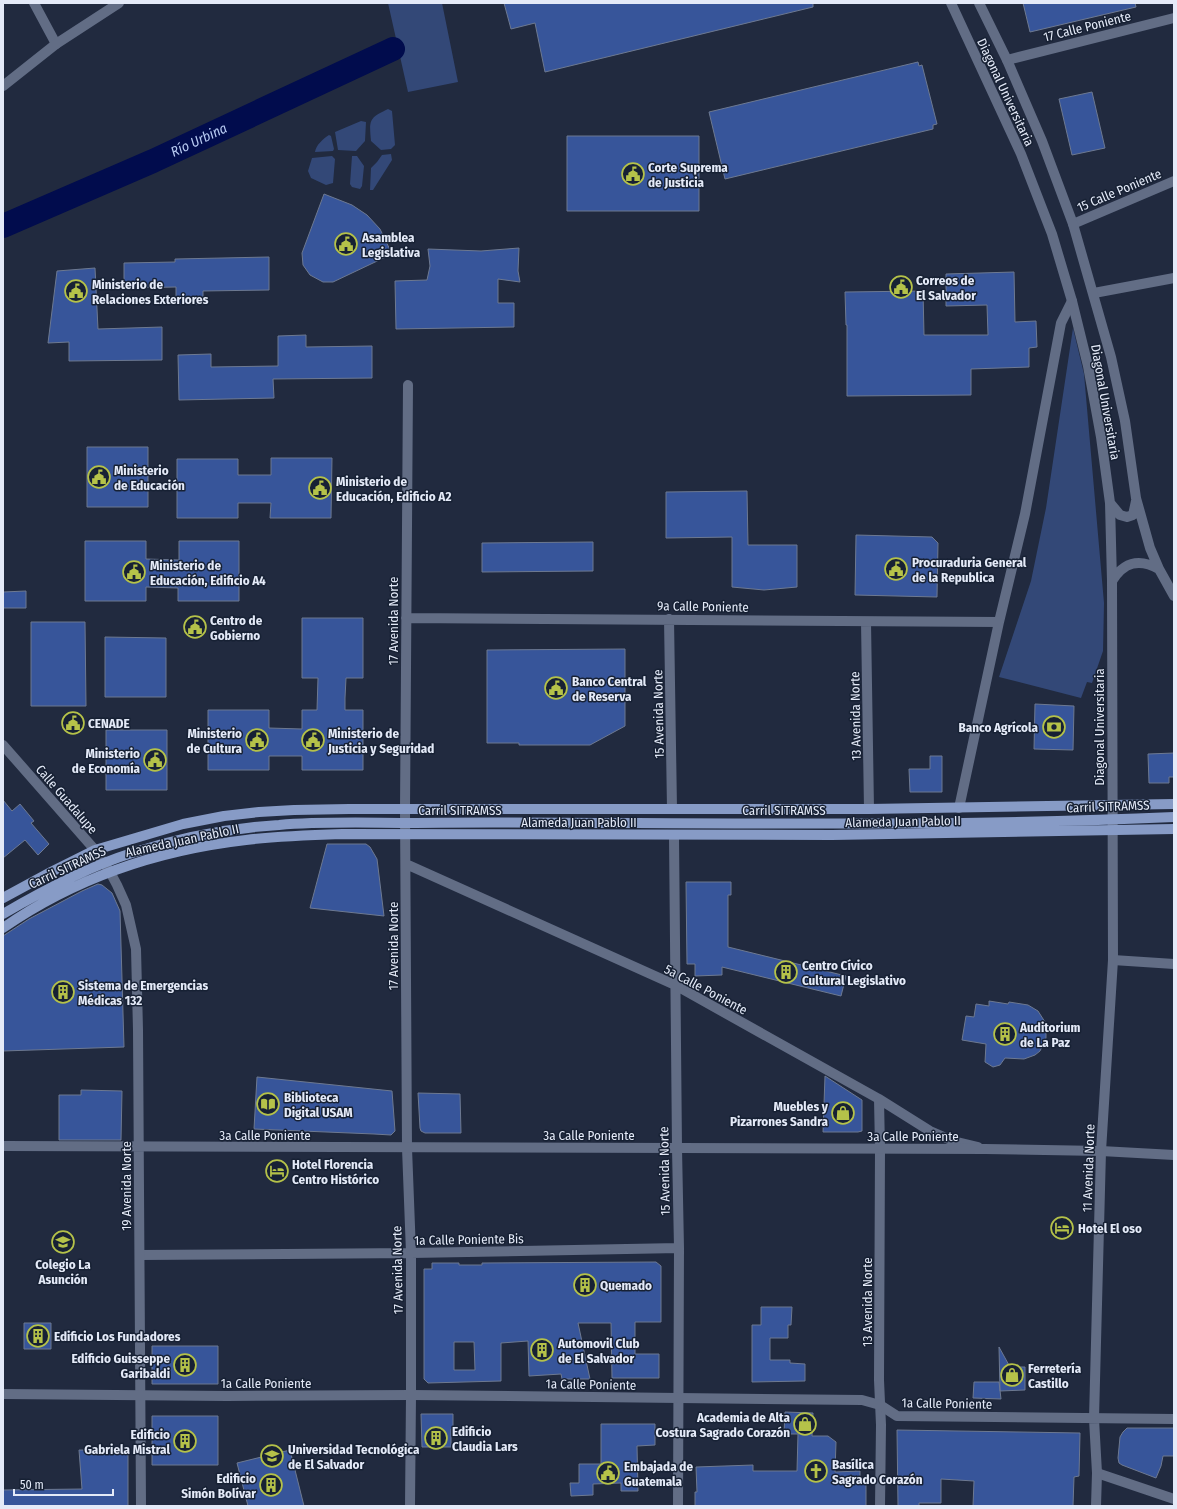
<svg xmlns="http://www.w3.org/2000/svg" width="1177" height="1509" font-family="'Fira Sans Condensed',sans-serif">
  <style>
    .green { fill: #334877 }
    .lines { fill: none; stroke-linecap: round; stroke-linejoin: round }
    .river { stroke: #010c4d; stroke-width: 24 }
    .building { fill: #37559a; stroke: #6d7991; fill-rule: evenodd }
    .minor { stroke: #626d85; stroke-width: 10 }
    .tertiary { stroke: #626d85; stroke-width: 10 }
    .secondary { stroke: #626d85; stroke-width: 10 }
    .primary { stroke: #879bc6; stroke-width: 10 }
    .labels { text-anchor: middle; stroke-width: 3; stroke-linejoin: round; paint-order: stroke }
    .street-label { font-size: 13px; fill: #e4eaf8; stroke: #172134 }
    .poi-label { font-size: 13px; font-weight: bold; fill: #e4eaf8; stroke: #172134; text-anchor: start }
    .water-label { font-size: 14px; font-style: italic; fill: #b8cbf3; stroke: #172134 }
  </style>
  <rect width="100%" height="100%" fill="#212a3f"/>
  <path class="green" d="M388 3H442L458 82 408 92Z
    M388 109 392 111 395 145 391 149 381 150 371 141C369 120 369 118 388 109Z
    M361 121 366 122 365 141 356 151 338 150 335 132Z
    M329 135 331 136 334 149 333 151 315 152C316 145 323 139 329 135Z
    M391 154 392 160 373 190H370L371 168 377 162 382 155Z
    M332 156 335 159 333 183 326 185 311 178 308 171 312 158Z
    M352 156H357L364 166 362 186 360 189 352 187 350 184Z
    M1073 328 1084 374 1104 603 1103 651 1092 683 1087 682 1081 698 999 677 1031 581 1046 508Z"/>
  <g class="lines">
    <path class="river" id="s1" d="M3 226 153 161 393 49"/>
  </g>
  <path class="building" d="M504 3H813V7L545 72 535 23 511 29Z
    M1023 3H1135L1136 7 1030 32Z
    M918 62 919 66 922 65 937 124 933 125V129L725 179 709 112Z
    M1092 92 1105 148 1072 155 1059 99Z
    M567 136H699V211H567Z
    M324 194 352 205 367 215 380 229 392 254 333 282H323L310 275 303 265 302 253Z
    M519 248 518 271 520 282 498 279V303H514V327L396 329 395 281 427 280 430 266 428 249 481 251Z
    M269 257V290L203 291V304H176V287L124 288V263L175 262V259Z
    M95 268 98 329 162 327V360L69 361V342L48 343 57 271Z
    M1014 272 1015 322 1036 321 1037 347 1029 348V367L971 369V395L847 396V325H846L845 292 923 291 924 335H988L987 305 946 306V274Z
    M306 335V347L372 346V378L273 379 274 398 179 400 178 355 211 354V367L278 366V336Z
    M87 447H148V507H87Z
    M271 458H332L331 518H270L271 503H238V518H177V459H238V475H271Z
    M747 491 748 545H797V587L764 590 732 587V537L666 538V492Z
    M856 535 932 537 938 543 937 597 855 595Z
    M85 541H146V559L179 560V541H239V601H178V588L146 587V601H85Z
    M593 542V571L482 572V543Z
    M26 591V608H3V592Z
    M302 618H363V678H346L345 698V710H363V770H302V756H269V770H208V710H269V728L302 729V710H317L318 678H302Z
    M31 622H85L86 706H31Z
    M105 637 166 638V697H105Z
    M625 649V726L590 745H519V743H487V650Z
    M1035 704 1074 706 1073 750 1034 749Z
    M106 730H167V790H106Z
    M1174 753V777H1169V783H1149L1148 754Z
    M930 756H942V792H910L909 769H930Z
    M3 800 12 811 20 804 34 821 31 823 49 844 38 855 25 840 3 858Z
    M327 844H366L370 847 377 859 384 916 310 908Z
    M686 882H731V895H728V947L846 976 841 996 722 967V975L695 976V964H687Z
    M98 884 102 885 112 893 120 911 124 1047 3 1051V936L29 919 82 891Z
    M989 1001 1008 1004 1009 1002 1028 1005 1038 1011 1045 1022 1046 1029V1038L1040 1051 1035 1055 1024 1059 1005 1058 1000 1065 993 1067 985 1062 986 1044 962 1040 966 1016 974 1017 976 1004 989 1006Z
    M825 1076 862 1100V1131L858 1132H823Z
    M257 1077 392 1091 395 1131 391 1135 374 1134 254 1129Z
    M81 1090 122 1091 121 1140H59V1095H81Z
    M418 1093 460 1094 461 1133H425L421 1131 420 1128Z
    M656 1262 661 1266V1322H635V1354H659V1378H612L611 1323H578L590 1379H562L561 1374 529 1376 528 1341 501 1343V1381L428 1383 424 1379V1269H432V1263H459V1265H482V1263ZM454 1342H474L475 1370H454Z
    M761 1307H792L791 1325H788V1338H770V1360H790V1363L805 1364V1381L752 1382V1325H761Z
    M24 1323H51V1349H24Z
    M152 1346H218V1384H152Z
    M999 1347 1010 1367H1025V1390L1000 1391Z
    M974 1382H999L1001 1399 973 1398Z
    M785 1412 813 1413 812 1436H828L836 1442 835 1472 860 1471V1478H866V1506H695V1492H697L696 1467 753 1465V1471H797L798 1434H784Z
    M421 1414H453V1429H451V1447H422Z
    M152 1416H218V1465H152Z
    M601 1424H655V1445L637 1446 638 1491H621V1483L593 1484V1495L571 1496 570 1483H579V1464H601Z
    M1127 1428H1174V1456H1163L1161 1466 1156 1478 1122 1465 1119 1463 1118 1458 1120 1437 1123 1432Z
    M897 1430 1080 1433 1079 1476 1074 1477 1073 1506H973L974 1481 941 1479V1503H919V1506H898Z
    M79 1450H128V1506H3V1490L82 1489Z
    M290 1450 304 1506H248L237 1463Z"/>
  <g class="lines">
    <path class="minor" d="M34 3 56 44
      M1007 60 1174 18
      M1073 224 1174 181
      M1094 293 1174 278
      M408 385 405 810 407 1148 411 1253V1395L410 1506
      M406 618 999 622
      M669 619 672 809
      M866 622 869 809
      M959 808 999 622 1025 514 1061 323 1072 301
      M674 836 677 1148 679 1248 678 1506
      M406 864 675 985 879 1099 930 1131 953 1141 978 1147
      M1113 960 1174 964
      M879 1099 880 1149 879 1380 881 1425 880 1506
      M140 1255 411 1253 679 1248
      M1097 1473 1174 1499"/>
    <path class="tertiary" d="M3 745 95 850 110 872 117 885 126 905 136 949 138 1030 141 1506
      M3 1146 985 1149 1101 1151 1174 1155"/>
    <path class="secondary" d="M951 3 1021 154 1052 234 1072 301 1088 366 1101 437 1110 503 1112 581 1113 960 1101 1151 1094 1419 1097 1473 1096 1506
      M979 3 1007 60 1042 141 1073 224 1111 357 1125 421 1136 498 1150 548 1159 569 1174 596
      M3 86 56 44 119 3
      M1110 503 1120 515 1127 517 1133 515 1136 501
      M1112 581C1124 562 1139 558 1159 569
      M3 1394 227 1396 411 1395 862 1400 880 1405 897 1416 1174 1419"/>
    <path class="primary" d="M3 898 51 872 95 850 183 824 224 816 259 812 294 810 349 809H869L1174 804
      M3 914C44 890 87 867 132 853 179 838 230 828 279 825 324 821 370 823 416 823 489 822 563 823 637 823 816 824 995 825 1174 817
      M3 928C75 878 159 850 246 840 278 836 310 835 342 834L832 835 1174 829"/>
  </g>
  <defs>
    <g id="civic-ring" transform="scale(1.15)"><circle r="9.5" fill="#172134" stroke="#b5c249" stroke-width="1.5"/><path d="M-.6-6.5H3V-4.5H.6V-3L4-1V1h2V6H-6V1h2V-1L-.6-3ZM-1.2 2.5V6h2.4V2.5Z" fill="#b5c249"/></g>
    <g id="bank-ring" transform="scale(1.15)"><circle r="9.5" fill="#172134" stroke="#b5c249" stroke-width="1.5"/><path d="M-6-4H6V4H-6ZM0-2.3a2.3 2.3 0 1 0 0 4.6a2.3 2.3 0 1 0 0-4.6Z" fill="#b5c249"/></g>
    <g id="building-ring" transform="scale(1.15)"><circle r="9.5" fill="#172134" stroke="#b5c249" stroke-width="1.5"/><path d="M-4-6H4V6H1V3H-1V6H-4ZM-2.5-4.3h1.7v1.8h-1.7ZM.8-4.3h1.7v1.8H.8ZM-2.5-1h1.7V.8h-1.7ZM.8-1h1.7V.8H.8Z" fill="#b5c249"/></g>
    <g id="library-ring" transform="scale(1.15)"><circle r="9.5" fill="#172134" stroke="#b5c249" stroke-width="1.5"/><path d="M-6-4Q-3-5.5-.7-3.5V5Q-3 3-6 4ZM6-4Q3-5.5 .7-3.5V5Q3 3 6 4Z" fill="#b5c249"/></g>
    <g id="shop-ring" transform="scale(1.15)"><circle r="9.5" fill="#172134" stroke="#b5c249" stroke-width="1.5"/><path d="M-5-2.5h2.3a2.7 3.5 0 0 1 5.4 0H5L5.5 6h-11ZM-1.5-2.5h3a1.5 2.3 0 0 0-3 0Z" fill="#b5c249"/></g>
    <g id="hotel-ring" transform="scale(1.15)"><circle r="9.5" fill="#172134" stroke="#b5c249" stroke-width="1.5"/><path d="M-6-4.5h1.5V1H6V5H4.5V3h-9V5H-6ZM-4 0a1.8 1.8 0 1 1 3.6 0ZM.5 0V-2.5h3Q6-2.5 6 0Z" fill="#b5c249"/></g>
    <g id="school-ring" transform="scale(1.15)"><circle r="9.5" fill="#172134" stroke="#b5c249" stroke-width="1.5"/><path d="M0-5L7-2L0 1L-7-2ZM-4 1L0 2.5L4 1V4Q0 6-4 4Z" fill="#b5c249"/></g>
    <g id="university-ring" transform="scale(1.15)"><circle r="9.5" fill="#172134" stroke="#b5c249" stroke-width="1.5"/><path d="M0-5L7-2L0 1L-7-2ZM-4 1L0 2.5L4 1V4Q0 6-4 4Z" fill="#b5c249"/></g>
    <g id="church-ring" transform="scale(1.15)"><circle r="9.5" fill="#172134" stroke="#b5c249" stroke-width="1.5"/><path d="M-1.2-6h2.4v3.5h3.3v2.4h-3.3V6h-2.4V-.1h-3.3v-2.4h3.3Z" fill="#b5c249"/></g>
  </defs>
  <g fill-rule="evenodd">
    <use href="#civic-ring" x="633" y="174"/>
    <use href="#civic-ring" x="346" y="244"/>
    <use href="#civic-ring" x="901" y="287"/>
    <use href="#civic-ring" x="76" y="291"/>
    <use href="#civic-ring" x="99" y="477"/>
    <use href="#civic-ring" x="320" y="488"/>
    <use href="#civic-ring" x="896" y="569"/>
    <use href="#civic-ring" x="134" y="572"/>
    <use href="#civic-ring" x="195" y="627"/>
    <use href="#civic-ring" x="556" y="688"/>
    <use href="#civic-ring" x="73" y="723"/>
    <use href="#bank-ring" x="1054" y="727"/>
    <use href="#civic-ring" x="257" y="740"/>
    <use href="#civic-ring" x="313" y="740"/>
    <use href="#civic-ring" x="155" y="760"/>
    <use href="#building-ring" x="786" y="972"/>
    <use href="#building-ring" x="63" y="992"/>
    <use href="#building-ring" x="1005" y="1034"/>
    <use href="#library-ring" x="268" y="1104"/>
    <use href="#shop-ring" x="843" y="1113"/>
    <use href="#hotel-ring" x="277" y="1171"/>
    <use href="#hotel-ring" x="1062" y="1228"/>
    <use href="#school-ring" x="63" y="1242"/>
    <use href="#building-ring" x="585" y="1285"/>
    <use href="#building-ring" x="38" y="1336"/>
    <use href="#building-ring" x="542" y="1350"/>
    <use href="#building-ring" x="185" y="1365"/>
    <use href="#shop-ring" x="1012" y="1375"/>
    <use href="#shop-ring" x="805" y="1424"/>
    <use href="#building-ring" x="436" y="1438"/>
    <use href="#building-ring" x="185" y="1441"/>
    <use href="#university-ring" x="272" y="1456"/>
    <use href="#church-ring" x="816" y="1471"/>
    <use href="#civic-ring" x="608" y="1473"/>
    <use href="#building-ring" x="271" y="1485"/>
  </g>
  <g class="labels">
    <g class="street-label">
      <text transform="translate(1087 26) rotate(-14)" y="5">17 Calle Poniente</text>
      <text transform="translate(1006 92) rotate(65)" y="5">Diagonal Universitaria</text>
      <text transform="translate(1119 190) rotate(-23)" y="5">15 Calle Poniente</text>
      <text transform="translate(1106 402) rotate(80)" y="5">Diagonal Universitaria</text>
      <text transform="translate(703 606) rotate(1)" y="5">9a Calle Poniente</text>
      <text transform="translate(393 621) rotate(-90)" y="5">17 Avenida Norte</text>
      <text transform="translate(658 714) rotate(-91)" y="5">15 Avenida Norte</text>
      <text transform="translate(855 716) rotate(-91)" y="5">13 Avenida Norte</text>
      <text transform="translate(1099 727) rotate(-90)" y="5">Diagonal Universitaria</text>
      <text transform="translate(67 799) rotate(49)" y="5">Calle Guadalupe</text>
      <text transform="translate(1108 806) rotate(-2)" y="5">Carril SITRAMSS</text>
      <text x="460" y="815">Carril SITRAMSS</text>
      <text x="784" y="815">Carril SITRAMSS</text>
      <text transform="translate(903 821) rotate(-1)" y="5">Alameda Juan Pablo II</text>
      <text x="579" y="827">Alameda Juan Pablo II</text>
      <text transform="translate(182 840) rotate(-12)" y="5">Alameda Juan Pablo II</text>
      <text transform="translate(67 867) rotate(-25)" y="5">Carril SITRAMSS</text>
      <text transform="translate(393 946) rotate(-90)" y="5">17 Avenida Norte</text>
      <text transform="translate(706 989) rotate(28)" y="5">5a Calle Poniente</text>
      <text x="265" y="1140">3a Calle Poniente</text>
      <text x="589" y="1140">3a Calle Poniente</text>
      <text x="913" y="1141">3a Calle Poniente</text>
      <text transform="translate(1088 1168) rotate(-88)" y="5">11 Avenida Norte</text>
      <text transform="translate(664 1171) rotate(-91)" y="5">15 Avenida Norte</text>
      <text transform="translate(126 1186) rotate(-90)" y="5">19 Avenida Norte</text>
      <text transform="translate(469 1239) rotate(-1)" y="5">1a Calle Poniente Bis</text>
      <text transform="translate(397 1270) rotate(-91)" y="5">17 Avenida Norte</text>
      <text transform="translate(867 1302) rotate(-90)" y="5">13 Avenida Norte</text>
      <text x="266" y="1388">1a Calle Poniente</text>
      <text transform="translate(591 1384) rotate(1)" y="5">1a Calle Poniente</text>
      <text transform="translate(947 1403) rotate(1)" y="5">1a Calle Poniente</text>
    </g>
    <g class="poi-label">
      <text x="648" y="172">Corte Suprema<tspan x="648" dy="15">de Justicia</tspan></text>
      <text x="362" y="242">Asamblea<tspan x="362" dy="15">Legislativa</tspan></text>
      <text x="916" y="285">Correos de<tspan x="916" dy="15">El Salvador</tspan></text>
      <text x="92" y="289">Ministerio de<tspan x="92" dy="15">Relaciones Exteriores</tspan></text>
      <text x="114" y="475">Ministerio<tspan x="114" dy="15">de Educación</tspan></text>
      <text x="336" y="486">Ministerio de<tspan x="336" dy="15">Educación, Edificio A2</tspan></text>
      <text x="912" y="567">Procuraduria General<tspan x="912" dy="15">de la Republica</tspan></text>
      <text x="150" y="570">Ministerio de<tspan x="150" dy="15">Educación, Edificio A4</tspan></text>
      <text x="210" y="625">Centro de<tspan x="210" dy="15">Gobierno</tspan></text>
      <text x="572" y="686">Banco Central<tspan x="572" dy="15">de Reserva</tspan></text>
      <text x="88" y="728">CENADE</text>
      <text x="1038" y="732" text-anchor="end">Banco Agrícola</text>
      <text x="242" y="738" text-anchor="end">Ministerio<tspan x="242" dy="15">de Cultura</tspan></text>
      <text x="328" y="738">Ministerio de<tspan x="328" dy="15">Justicia y Seguridad</tspan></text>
      <text x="140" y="758" text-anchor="end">Ministerio<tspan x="140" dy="15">de Economía</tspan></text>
      <text x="802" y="970">Centro Cívico<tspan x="802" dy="15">Cultural Legislativo</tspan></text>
      <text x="78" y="990">Sistema de Emergencias<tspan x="78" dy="15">Médicas 132</tspan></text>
      <text x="1020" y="1032">Auditorium<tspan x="1020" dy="15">de La Paz</tspan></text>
      <text x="284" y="1102">Biblioteca<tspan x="284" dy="15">Digital USAM</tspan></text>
      <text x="828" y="1111" text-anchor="end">Muebles y<tspan x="828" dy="15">Pizarrones Sandra</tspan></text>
      <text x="292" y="1169">Hotel Florencia<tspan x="292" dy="15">Centro Histórico</tspan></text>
      <text x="1078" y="1233">Hotel El oso</text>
      <text x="63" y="1269" text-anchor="middle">Colegio La<tspan x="63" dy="15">Asunción</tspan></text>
      <text x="600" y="1290">Quemado</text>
      <text x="54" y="1341">Edificio Los Fundadores</text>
      <text x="558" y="1348">Automovil Club<tspan x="558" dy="15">de El Salvador</tspan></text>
      <text x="170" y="1363" text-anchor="end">Edificio Guisseppe<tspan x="170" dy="15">Garibaldi</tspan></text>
      <text x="1028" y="1373">Ferretería<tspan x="1028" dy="15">Castillo</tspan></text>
      <text x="790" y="1422" text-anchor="end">Academia de Alta<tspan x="790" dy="15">Costura Sagrado Corazón</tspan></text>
      <text x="452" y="1436">Edificio<tspan x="452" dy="15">Claudia Lars</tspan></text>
      <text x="170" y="1439" text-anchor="end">Edificio<tspan x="170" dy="15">Gabriela Mistral</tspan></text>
      <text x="288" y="1454">Universidad Tecnológica<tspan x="288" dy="15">de El Salvador</tspan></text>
      <text x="832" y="1469">Basílica<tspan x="832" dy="15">Sagrado Corazón</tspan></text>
      <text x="624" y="1471">Embajada de<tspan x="624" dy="15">Guatemala</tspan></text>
      <text x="256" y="1483" text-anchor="end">Edificio<tspan x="256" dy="15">Simón Bolívar</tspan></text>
    </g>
    <g class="water-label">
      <text dy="5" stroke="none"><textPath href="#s1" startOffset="214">Río Urbina</textPath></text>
    </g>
  </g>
  <rect width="1177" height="1509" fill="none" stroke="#e4eaf8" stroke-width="8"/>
  <path d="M14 1489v6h99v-6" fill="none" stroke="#e4eaf8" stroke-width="2"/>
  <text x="20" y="1489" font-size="12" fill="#e4eaf8" stroke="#172134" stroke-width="3" paint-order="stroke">50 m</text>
</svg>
